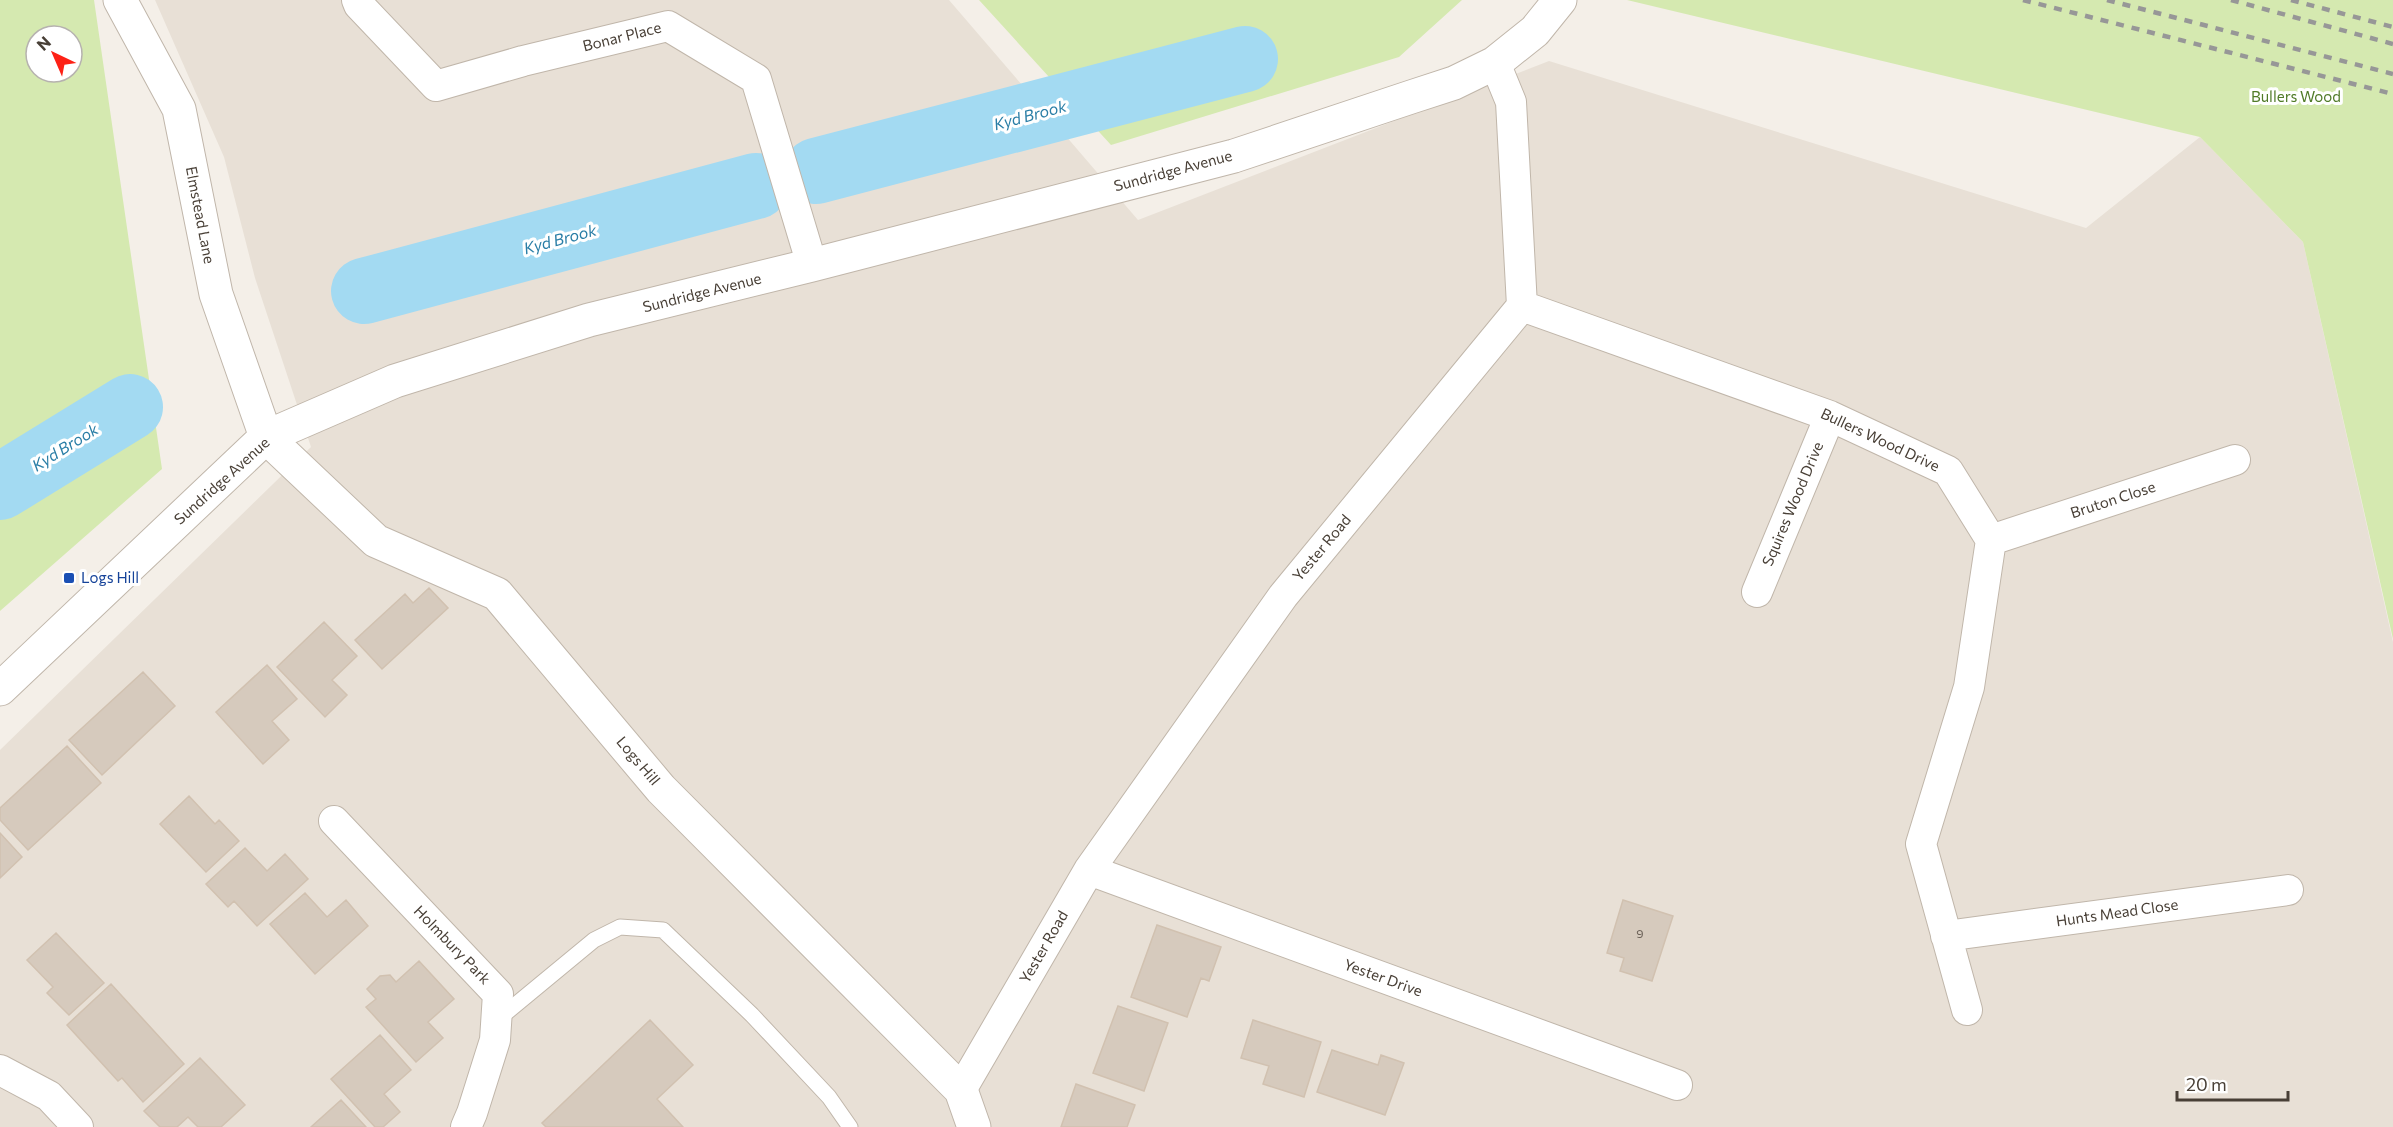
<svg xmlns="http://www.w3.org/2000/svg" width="2393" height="1127" font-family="Commissioner,sans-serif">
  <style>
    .residential { fill: #e8e0d6 }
    .green { fill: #d5e9b0; fill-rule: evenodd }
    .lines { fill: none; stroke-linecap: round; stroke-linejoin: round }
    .river { stroke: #a3daf2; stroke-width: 66 }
    .building { fill: #d6cabd; stroke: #d1c1b0; stroke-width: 1.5 }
    .service-casing { stroke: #c0b6aa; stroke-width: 17 }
    .minor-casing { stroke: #c0b6aa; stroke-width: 32 }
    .tertiary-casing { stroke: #c0b6aa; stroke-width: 35 }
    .service { stroke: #fff; stroke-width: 15 }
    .minor { stroke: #fff; stroke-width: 30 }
    .tertiary { stroke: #fff; stroke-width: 33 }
    .rail { stroke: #979797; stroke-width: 4.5; stroke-dasharray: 8 8; stroke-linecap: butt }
    .transit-dot { fill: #1a4fb4; stroke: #fff; stroke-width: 2 }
    .labels { text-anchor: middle; stroke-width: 6; stroke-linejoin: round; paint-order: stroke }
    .number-label { font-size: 12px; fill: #6c6258 }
    .street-label { font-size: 15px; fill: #483f36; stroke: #fff }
    .park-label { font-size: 15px; fill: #507b28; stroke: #fff }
    .transit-label { font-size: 15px; fill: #164399; stroke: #fff; text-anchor: start }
    .water-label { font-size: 16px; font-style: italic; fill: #2a7ea6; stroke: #fff }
  </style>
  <rect width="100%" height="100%" fill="#f4efe8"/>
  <path class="residential" d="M155 0H949L1138 220 1549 61 2086 228 2200 137 2303 242 2393 642V1127H0V750L311 447 255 278 224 157Z"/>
  <path class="green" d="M0 0H94L162 469 0 611ZM36 36H72V72H36Z
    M979 0H1462L1399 57 1111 145Z
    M1627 0H2393V639L2303 242 2200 137Z"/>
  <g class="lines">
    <path class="river" d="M816 171 1245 59
      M364 291 756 186
      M0 487 130 407"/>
  </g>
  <path class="building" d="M429 588 448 608 382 669 355 640 405 594 413 603Z
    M324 622 357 656 332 680 347 695 325 717 277 667Z
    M267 665 297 699 272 721 289 740 263 764 216 712Z
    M143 672 175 706 102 775 69 740Z
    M67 746 101 783 28 850 0 820V808Z
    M189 796 215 824 219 820 239 841 206 872 160 824Z
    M0 833 22 857 0 878Z
    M245 848 267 871 285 854 308 879 257 926 234 901 228 907 206 884Z
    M305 893 327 917 346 900 368 926 315 974 270 924Z
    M1623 900 1673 916 1652 981 1620 971 1624 958 1607 953Z
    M1157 925 1221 947 1209 981 1201 978 1187 1017 1131 997Z
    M56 933 104 983 69 1015 47 993 53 987 27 960Z
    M419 961 454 999 428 1022 443 1038 416 1062 366 1007 376 999 367 989 380 976 390 975 396 982Z
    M111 984 184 1064 143 1102 122 1078 118 1081 67 1025Z
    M1118 1006 1168 1023 1144 1091 1093 1073Z
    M650 1020 693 1065 657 1099 683 1127H546L542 1123Z
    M1253 1020 1321 1042 1304 1097 1263 1084 1269 1066 1241 1058Z
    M380 1035 411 1070 384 1094 400 1112 383 1127H375L331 1079Z
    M1332 1050 1378 1065 1381 1055 1404 1063 1385 1115 1317 1092Z
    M200 1058 245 1105 221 1127H198L188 1117 177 1127H160L144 1111Z
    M1076 1084 1135 1105 1127 1127H1061Z
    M341 1100 366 1127H311Z"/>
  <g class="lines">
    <g class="service-casing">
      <path id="service" d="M496 1021 594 940 620 927 663 930 752 1015 829 1097 850 1127"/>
    </g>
    <g class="minor-casing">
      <path id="minor" d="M357 0 359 5 436 86 523 61 668 26 756 79 812 265
        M1522 306 1830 416 1948 471 1991 540 1969 687 1921 844 1967 1010
        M1991 540 2235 460
        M1757 592 1830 416
        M334 821 498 994 495 1040 472 1113 466 1127
        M1089 870 1677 1085
        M1946 936 2288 890
        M0 1070 49 1096 78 1127
        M961 1090 1089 870 1283 596 1522 306 1511 102 1495 63"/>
    </g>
    <g class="tertiary-casing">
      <path id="tertiary" d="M120 0 179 109 216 294 266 437 376 541 497 594 661 789 961 1090 974 1127
        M0 689 266 437 395 381 589 320 812 265 1234 156 1411 97 1454 83 1495 63 1535 31 1560 0"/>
    </g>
    <use href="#service" class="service"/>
    <use href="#minor" class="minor"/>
    <use href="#tertiary" class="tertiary"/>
    <path class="rail" d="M2023 0 2393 94
      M2107 0 2393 74
      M2231 0 2393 44
      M2291 0 2393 27"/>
  </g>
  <rect class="transit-dot" x="63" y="572" width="12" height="12" rx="3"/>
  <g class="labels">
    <g class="number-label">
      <text x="1640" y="938">9</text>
    </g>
    <g class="street-label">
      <text transform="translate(622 37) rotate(-14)" y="5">Bonar Place</text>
      <text transform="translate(1173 171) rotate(-15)" y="5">Sundridge Avenue</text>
      <text transform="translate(200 215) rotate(79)" y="5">Elmstead Lane</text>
      <text transform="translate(702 293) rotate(-14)" y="5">Sundridge Avenue</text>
      <text transform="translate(1880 440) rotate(25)" y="5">Bullers Wood Drive</text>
      <text transform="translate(222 481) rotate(-42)" y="5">Sundridge Avenue</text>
      <text transform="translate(2113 500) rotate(-18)" y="5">Bruton Close</text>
      <text transform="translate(1793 504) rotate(-67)" y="5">Squires Wood Drive</text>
      <text transform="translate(1322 548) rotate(-50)" y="5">Yester Road</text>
      <text transform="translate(638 761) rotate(50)" y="5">Logs Hill</text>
      <text transform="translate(2117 913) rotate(-8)" y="5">Hunts Mead Close</text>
      <text transform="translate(452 945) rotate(46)" y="5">Holmbury Park</text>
      <text transform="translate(1044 947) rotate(-60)" y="5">Yester Road</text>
      <text transform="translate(1383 978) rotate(20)" y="5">Yester Drive</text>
    </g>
    <g class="park-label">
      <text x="2296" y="102">Bullers Wood</text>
    </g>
    <g class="transit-label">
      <text x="81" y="583">Logs Hill</text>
    </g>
    <g class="water-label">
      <text transform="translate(1030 115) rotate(-15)" y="6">Kyd Brook</text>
      <text transform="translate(560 239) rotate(-15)" y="6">Kyd Brook</text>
      <text transform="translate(65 447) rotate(-32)" y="6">Kyd Brook</text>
    </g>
  </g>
  <g transform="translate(54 54) rotate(316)"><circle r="28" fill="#ffffff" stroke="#b6b2af" stroke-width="1.5"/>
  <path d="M0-4.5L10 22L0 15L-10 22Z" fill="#fd2116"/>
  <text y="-9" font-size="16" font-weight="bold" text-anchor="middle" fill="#483f36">N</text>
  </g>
  <path d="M2177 1091v9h111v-9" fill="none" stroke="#483f36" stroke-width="3"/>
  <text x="2186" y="1091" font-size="18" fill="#483f36" stroke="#ffffff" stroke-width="4.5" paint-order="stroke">20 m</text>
</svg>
